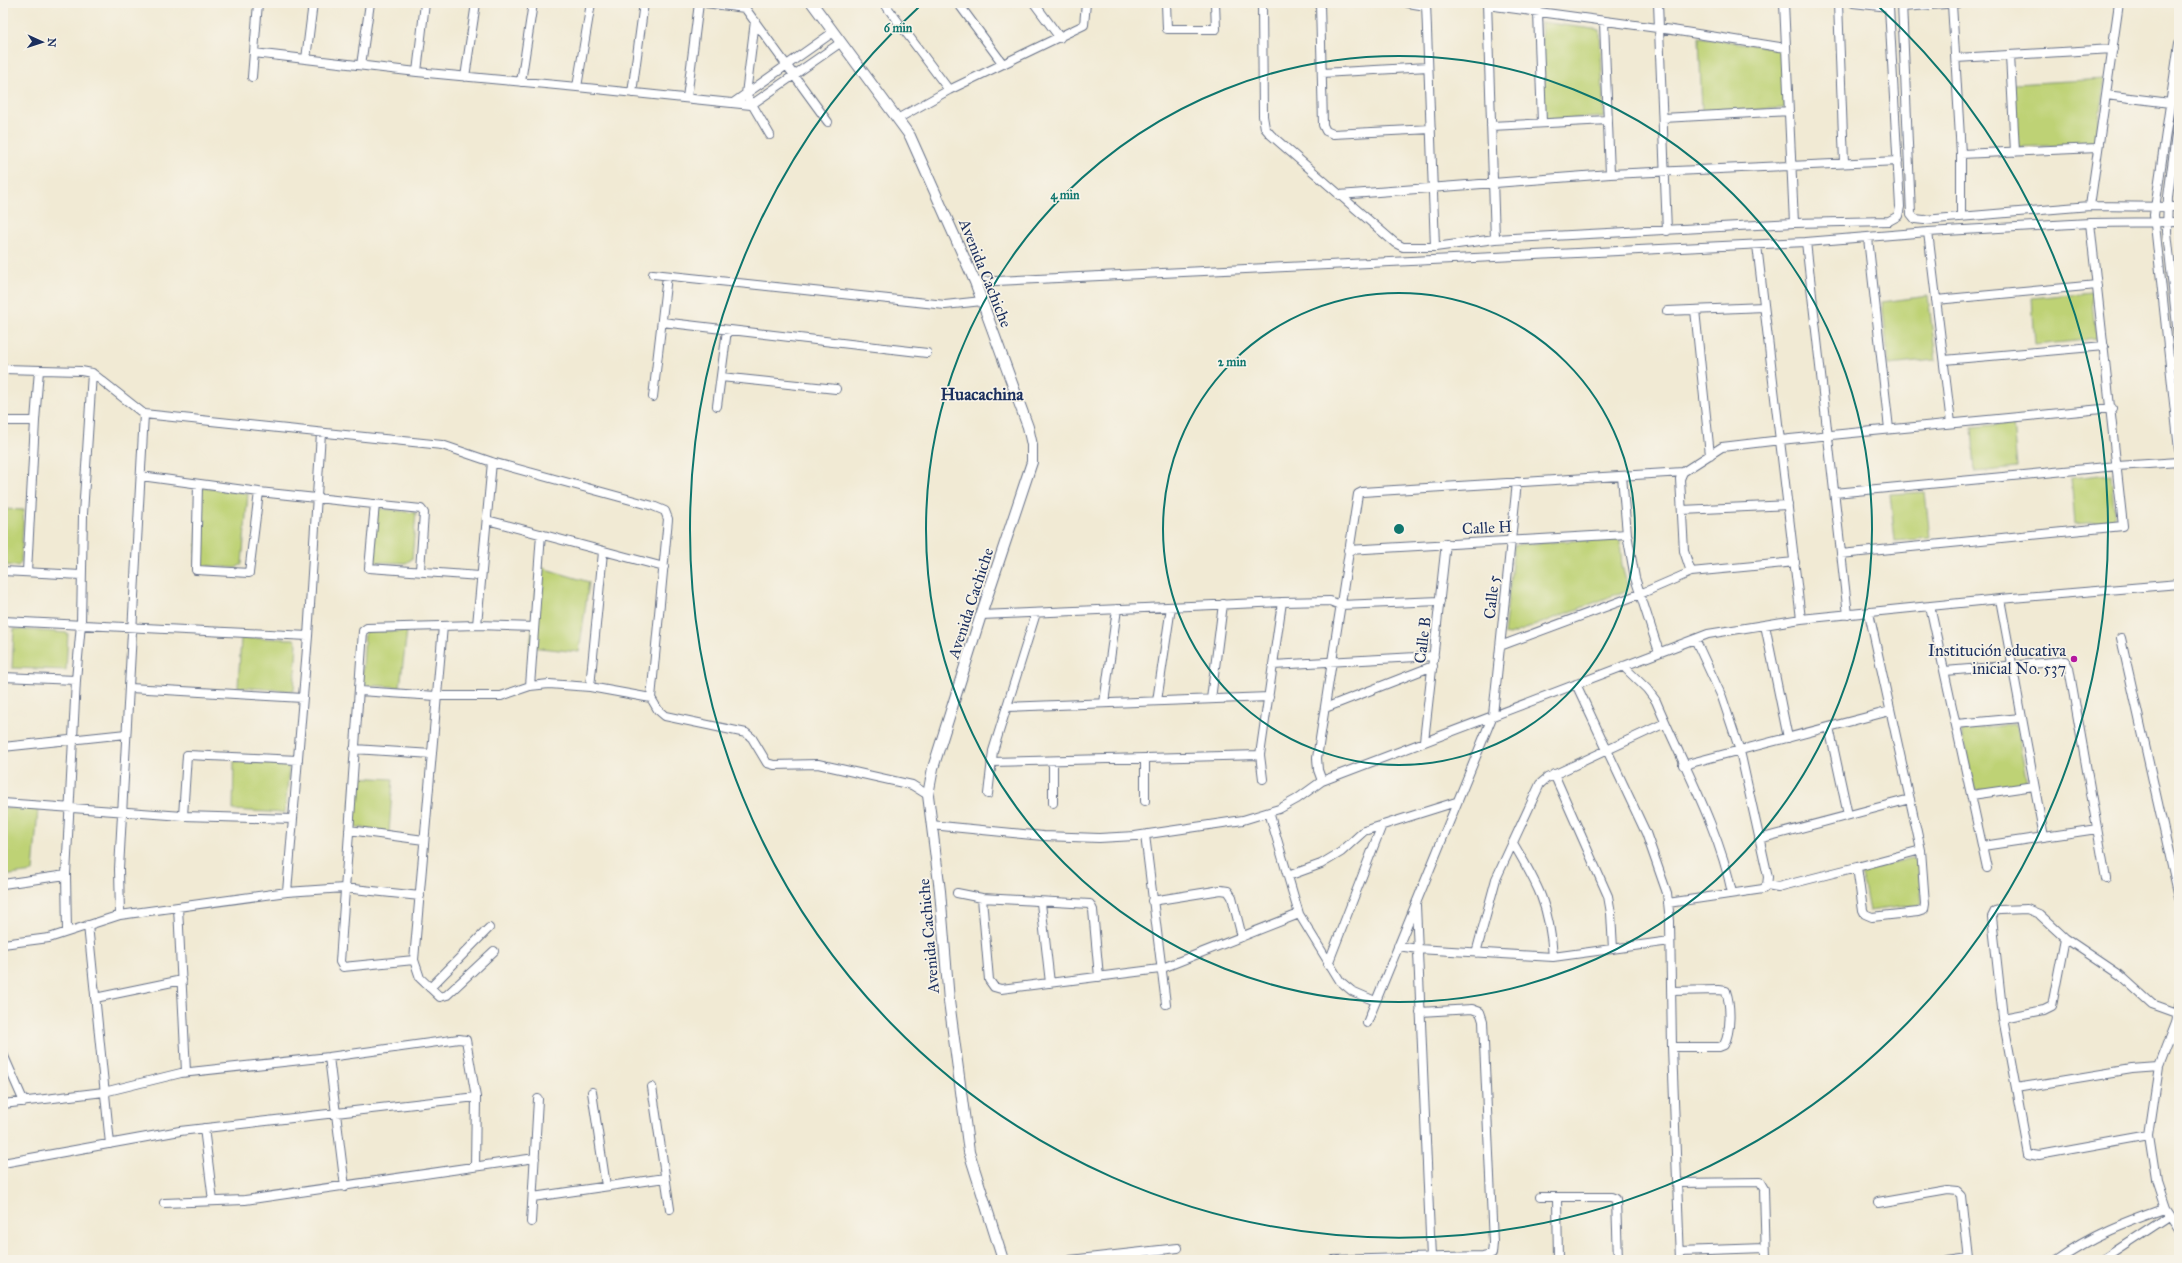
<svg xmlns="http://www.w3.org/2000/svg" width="2182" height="1263" font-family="'IM FELL Great Primer',serif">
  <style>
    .green { fill: #bed275; stroke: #6c806a }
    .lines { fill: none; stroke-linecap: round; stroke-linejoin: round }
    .minor-casing { stroke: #667087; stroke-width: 10 }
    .tertiary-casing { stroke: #667087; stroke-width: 12 }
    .minor { stroke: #fff; stroke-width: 8 }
    .tertiary { stroke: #fff; stroke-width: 10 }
    .ring { fill: none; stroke: #0f766e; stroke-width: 2 }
    .poi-dot { fill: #b5179e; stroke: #f7f3e8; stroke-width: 1.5 }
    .labels { text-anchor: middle; stroke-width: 3.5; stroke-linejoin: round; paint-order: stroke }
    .street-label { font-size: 16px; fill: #1b2f5e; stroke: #f7f3e8 }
    .poi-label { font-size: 16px; fill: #1b2f5e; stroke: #f7f3e8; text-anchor: end }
    .neighbourhood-label { font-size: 17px; font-weight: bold; fill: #1b2f5e; stroke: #f7f3e8 }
    .centre { fill: #0f766e; stroke: #f7f3e8; stroke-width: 2 }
    .ring-label { font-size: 12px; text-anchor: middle; font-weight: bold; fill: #0f766e; stroke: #f7f3e8; stroke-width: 3.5; stroke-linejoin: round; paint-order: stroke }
  </style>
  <rect width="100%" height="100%" fill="#f7f3e8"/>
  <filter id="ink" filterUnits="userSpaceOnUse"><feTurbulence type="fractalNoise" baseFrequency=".025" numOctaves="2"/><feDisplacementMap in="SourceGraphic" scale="8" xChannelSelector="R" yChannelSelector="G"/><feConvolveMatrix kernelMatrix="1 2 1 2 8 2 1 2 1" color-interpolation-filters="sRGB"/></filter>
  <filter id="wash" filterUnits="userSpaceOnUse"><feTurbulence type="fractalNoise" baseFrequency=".012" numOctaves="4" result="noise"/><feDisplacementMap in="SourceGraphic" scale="16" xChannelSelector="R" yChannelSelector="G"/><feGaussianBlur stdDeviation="0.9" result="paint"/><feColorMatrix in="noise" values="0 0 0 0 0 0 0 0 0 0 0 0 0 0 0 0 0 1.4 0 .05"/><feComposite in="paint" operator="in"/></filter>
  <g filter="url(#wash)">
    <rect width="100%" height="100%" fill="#f1ead4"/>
    <path class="green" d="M1541 22 1600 30 1604 117 1545 120Z
      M1699 37 1782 49 1785 108 1702 113Z
      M2105 79 2095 144 2018 147 2014 84Z
      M2091 292 2096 339 2035 345 2032 298Z
      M1928 296 1936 360 1889 365 1882 302Z
      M2013 423 2017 468 1975 472 1972 427Z
      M2111 474 2115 521 2075 524 2071 478Z
      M203 488 248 493 242 564 236 568 196 565 199 491Z
      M1925 492 1930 538 1895 541 1890 494Z
      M377 508 416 513 412 559 406 563 371 562Z
      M3 509 24 510 21 563 18 566 3 565Z
      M1615 538 1620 541 1622 566 1628 588 1625 591 1510 635 1504 634 1514 546 1521 544Z
      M539 567 589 582 579 652 530 647Z
      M14 629 68 633 66 670 12 668Z
      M365 631H407L400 687 362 685Z
      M241 638 294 639 297 644 294 691 238 687Z
      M2016 724 2027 783 1975 790 1961 730Z
      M234 761 285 764 289 768 285 813 233 810Z
      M354 777 393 779 389 832 349 826Z
      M3 808 38 809 33 872 3 876Z
      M1912 858 1919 864 1922 904 1869 911 1861 871Z"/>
  </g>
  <g filter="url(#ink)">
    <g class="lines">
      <g class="minor-casing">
        <path id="minor" d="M705 3 745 8 828 122
          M884 3 949 90
          M958 3 1003 64
          M1034 3 1060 38
          M1166 3 1167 29H1216L1215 3
          M1262 3 1263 116 1265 128 1271 135 1395 243 1403 247H1435L1495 239 1794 223 1889 221 1898 216 1900 207 1889 7 1853 3
          M1320 3 1323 125 1326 131 1333 134 1431 129
          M1408 3 1426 6
          M1426 3 1435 247
          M1487 3 1495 239
          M1658 3 1667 231
          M1784 3 1794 223
          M1838 3 1844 163
          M1902 3 1911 214 1915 219 1924 220 2090 206 2179 207
          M1952 4 1961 154V217
          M1487 5 1672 30 1786 48
          M1902 7 1960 3
          M1538 12 1542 123
          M755 21 746 94 770 135
          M1604 22 1610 174
          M2179 43 2154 215 2179 450
          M254 53 417 72 425 3
          M2010 55 2015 152
          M1956 58 2113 49
          M306 59 313 3
          M361 65 370 3
          M417 72 577 87 591 3
          M1322 73 1428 67
          M252 77 258 3
          M465 77 476 3
          M521 82 533 3
          M577 87 751 105 840 43
          M632 93 644 3
          M2106 95 2170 103
          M687 98 699 3
          M733 103 832 33
          M2179 112 2168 197 2167 232 2179 345
          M899 118 949 90 1084 25 1086 3
          M1663 118 1789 111
          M1491 126 1608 120
          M1961 154 2098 148
          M1339 195 1610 174 1898 161
          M2090 206 2119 3
          M1928 232 1951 423
          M1868 238 1889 429
          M1806 242 1848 615
          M1757 245 1801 619
          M653 274 945 305 982 301
          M975 282 1806 242 1928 232 2090 223 2179 222
          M1936 300 2097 285
          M1695 310 1710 455
          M1667 311 1764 307
          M662 322 927 353
          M1944 360 2104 346
          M3 369 81 371 92 373 83 514 81 624 76 680 66 875 67 931
          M92 373 144 414 442 445 492 462 653 506 665 511 668 519 651 698
          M721 377 836 389
          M653 397 667 276
          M717 406 727 330
          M3 421H35L39 370
          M141 476 259 492 421 509 424 513 420 570
          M1622 476 1627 534 1635 578 1659 652
          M198 484 196 570 249 573 259 492
          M1835 493 2117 466 2179 462
          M375 504 369 568 480 576
          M1682 510 1788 505
          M487 520 664 567
          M1348 550 1627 534
          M1841 554 2123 526 2090 223
          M3 571 81 575
          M27 572 35 421
          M1691 572 1684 551 1680 479 1683 472 1722 447 1790 439 2112 408
          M2000 599 2044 837
          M1930 606 1987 868
          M1869 613 1921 850 1925 904 1924 910 1918 912 1872 917 1865 914 1863 910 1857 867 1921 850
          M981 615 1282 602 1330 601 1340 605 1440 601
          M3 621 308 636
          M477 625 492 462
          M1765 625 1788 738
          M443 626 414 960 420 978 440 997 447 995 494 951
          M2121 638 2179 897
          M1500 646 1640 594 1691 572 1795 562
          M1273 665 1434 656
          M1623 666 1647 689 1656 701C1682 763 1719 828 1732 893
          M1945 671 2065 661 2069 668 2106 879
          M3 677 76 680
          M1576 684 1646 833 1667 893 1670 921 1672 1047 1680 1260
          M530 686 541 534
          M590 687 603 552
          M130 688 303 698
          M360 691 436 696H501L530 686 549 684 590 687 651 698 658 710 665 716 746 733 752 738 767 763 774 765 818 764 912 785 928 795
          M1211 699 1223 604
          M1157 701 1171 607
          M1104 703 1117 609
          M1007 707 1269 697
          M1325 708 1433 666
          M1956 724 2021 718
          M1829 727 1848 815
          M1424 741 1446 543
          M3 747 126 734
          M354 749 432 754
          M991 762 1260 755
          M1053 762V803
          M1683 765 1890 711
          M1554 774 1608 896 1611 913 1613 949
          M1263 779 1260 755 1282 602
          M1322 781 1318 770 1317 758 1358 494 1362 492 1683 472
          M988 794 993 751 1036 613
          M1972 795 2034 786
          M1145 801V759
          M3 803 183 816 293 819
          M1269 812 1299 914 1340 981 1352 991 1375 1001
          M183 816 187 755 298 760
          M931 825 1043 836 1099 838 1135 836 1243 820 1279 809 1297 799 1322 781 1708 634 1801 619 2000 599 2179 584
          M349 830 424 840
          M1145 835 1166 1004
          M1759 839 1910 799
          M1513 843C1538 885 1550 906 1553 957
          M1983 846 2097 829
          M1288 876 1321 864 1341 852 1364 831 1456 802
          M3 884 66 875
          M1767 885 1778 887 1857 867
          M287 892 308 636 321 433
          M957 893 982 898 1090 904 1093 910 1099 977
          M982 898 989 980 994 987 1001 989 1160 969 1299 914
          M1152 901 1221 890 1228 891 1232 897 1242 937
          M1041 903 1050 983
          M1668 903 1763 889 1767 885 1768 877 1740 751 1722 697 1695 639
          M1416 905 1431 1258
          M178 907 186 1072
          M120 915 119 869 144 414
          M88 925 110 1144
          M2065 938 2039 914 2027 909 2000 910 1995 911 1992 917 2003 1018 2028 1153 2039 1155 2149 1135
          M3 944 49 938 120 915 287 892 344 888 420 896
          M1398 946 1418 949 1553 957 1670 941
          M1476 953 1496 879 1540 784 1547 778 1665 723
          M414 960 343 967 340 962 363 631 367 628 477 625 534 627
          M1328 964 1382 825
          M430 988 489 928
          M1671 991 1719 990 1726 991C1731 1006 1731 1031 1724 1045L1719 1047H1672
          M95 998 182 980
          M2179 1005 2176 1023 2159 1067 2149 1135 2156 1181 2165 1208 2179 1229
          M2003 1018 2044 1010 2052 1006 2065 938 2120 975 2152 1004 2177 1013
          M1367 1023 1493 715 1517 482
          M3 1054 24 1102
          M329 1057 345 1187
          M652 1087 670 1209
          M2016 1088 2132 1069 2159 1067
          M592 1092 606 1186
          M3 1104 104 1092 181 1073 329 1057 459 1039 466 1040 476 1097 475 1166
          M204 1128 213 1201
          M3 1163 180 1131 476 1097
          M1678 1183 1760 1182 1764 1189 1766 1260
          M533 1197 665 1178
          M1540 1197H1611L1616 1199 1618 1260
          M1557 1198 1558 1260
          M1878 1202 1947 1190 1957 1191 1961 1195 1968 1260
          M164 1203 245 1200 535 1158
          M531 1222 538 1099
          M1680 1251 1765 1248
          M1070 1260 1178 1248
          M1333 1260 1483 1256 1492 1254 1493 1243 1483 1021 1480 1012 1472 1009 1420 1012
          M1946 1260 1967 1257
          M2056 1260C2091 1235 2125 1222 2165 1208
          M2102 1260 2169 1216"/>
      </g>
      <g class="tertiary-casing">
        <path id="tertiary" d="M812 3 910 136 975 282 1028 427 1032 445V462L981 615 933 768 928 795 940 891 949 1001 969 1152 1003 1260"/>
      </g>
      <use href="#minor" class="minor"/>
      <use href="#tertiary" class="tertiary"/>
    </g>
  </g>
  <g class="ring">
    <circle cx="1399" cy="529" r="236"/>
    <circle cx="1399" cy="529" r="473"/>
    <path d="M1878 6A709 709 0 1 1 920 6"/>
  </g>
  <circle class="poi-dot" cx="2074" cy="659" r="4"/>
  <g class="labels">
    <g class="street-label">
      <text transform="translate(986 273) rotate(68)" y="6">Avenida Cachiche</text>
      <text transform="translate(1487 527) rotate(-3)" y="6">Calle H</text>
      <text transform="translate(1491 597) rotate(-84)" y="6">Calle 5</text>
      <text transform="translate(970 603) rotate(-72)" y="6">Avenida Cachiche</text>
      <text transform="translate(1422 640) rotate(-83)" y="6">Calle B</text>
      <text transform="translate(928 936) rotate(-95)" y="6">Avenida Cachiche</text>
    </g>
    <g class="poi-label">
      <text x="2066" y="656">Institución educativa<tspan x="2066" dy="18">inicial No. 537</tspan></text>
    </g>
    <g class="neighbourhood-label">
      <text x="982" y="400">Huacachina</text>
    </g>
  </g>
  <circle cx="1399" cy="529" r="6" class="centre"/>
  <g class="ring-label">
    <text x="898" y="32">6 min</text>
    <text x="1065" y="199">4 min</text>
    <text x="1232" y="366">2 min</text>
  </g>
  <rect width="2182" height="1263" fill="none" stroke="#f7f3e8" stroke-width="16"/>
  <g transform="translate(42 42) rotate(93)" stroke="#f7f3e8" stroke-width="3" paint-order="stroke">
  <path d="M0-3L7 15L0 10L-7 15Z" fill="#1b2f5e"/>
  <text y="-6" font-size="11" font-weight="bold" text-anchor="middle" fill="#1b2f5e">N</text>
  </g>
</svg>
